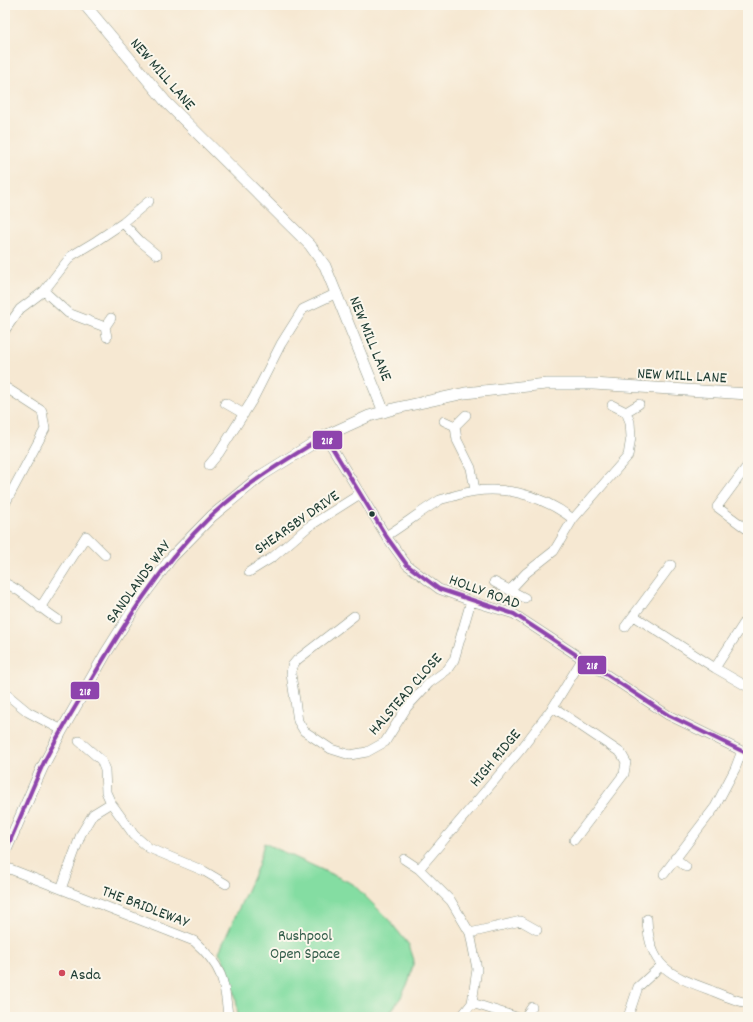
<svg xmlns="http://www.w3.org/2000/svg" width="753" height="1022" font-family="Dekko,sans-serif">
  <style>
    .green { fill: #84dda2; stroke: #528d6b }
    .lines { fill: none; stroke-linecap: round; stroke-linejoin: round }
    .minor-casing { stroke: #8a9283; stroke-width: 10 }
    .tertiary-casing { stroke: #8a9283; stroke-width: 12 }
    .minor { stroke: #fff; stroke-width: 9 }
    .tertiary { stroke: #fff; stroke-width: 11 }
    .bus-1-casing { stroke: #fbf7ec; stroke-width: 7 }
    .bus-1 { stroke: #8e44ad; stroke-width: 4 }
    .bus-dot { fill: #1f3d34; stroke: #fbf7ec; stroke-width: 1.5 }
    .poi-dot { fill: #d1495b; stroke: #fbf7ec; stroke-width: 1.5 }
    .labels { text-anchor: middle; stroke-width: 4; stroke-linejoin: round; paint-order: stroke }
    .street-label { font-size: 16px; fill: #1f3d34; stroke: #fbf7ec }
    .park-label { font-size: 16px; fill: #335d4a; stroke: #fbf7ec }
    .poi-label { font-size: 16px; fill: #1f3d34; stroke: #fbf7ec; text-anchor: start }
    .line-badge { stroke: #fbf7ec; stroke-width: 1.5 }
    .badge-label { font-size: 11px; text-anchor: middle; font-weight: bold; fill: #fff }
  </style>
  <rect width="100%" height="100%" fill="#fbf7ec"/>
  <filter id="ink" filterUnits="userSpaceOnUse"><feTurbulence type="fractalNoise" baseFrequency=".025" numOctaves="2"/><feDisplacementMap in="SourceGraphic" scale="8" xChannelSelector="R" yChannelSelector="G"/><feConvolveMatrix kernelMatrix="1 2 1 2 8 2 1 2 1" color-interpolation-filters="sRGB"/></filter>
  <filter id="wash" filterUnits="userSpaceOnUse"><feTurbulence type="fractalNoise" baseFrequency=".012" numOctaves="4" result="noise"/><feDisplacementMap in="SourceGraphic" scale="16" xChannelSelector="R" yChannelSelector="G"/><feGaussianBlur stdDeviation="0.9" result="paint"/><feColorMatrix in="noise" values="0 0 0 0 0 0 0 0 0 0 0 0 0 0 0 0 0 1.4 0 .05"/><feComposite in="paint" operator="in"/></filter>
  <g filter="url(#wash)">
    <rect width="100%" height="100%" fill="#f6e8d2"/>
    <path class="green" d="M264 843 353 884 388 919 409 945 414 960 409 981 401 997 387 1017H238C236 991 231 974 219 952L258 866Z"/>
  </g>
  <g filter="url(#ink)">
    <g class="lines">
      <g class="minor-casing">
        <path id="minor" d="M123 223 140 241 157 255
          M44 291 68 313 105 327
          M5 330 20 309 44 291 71 256 96 241 123 223 149 201
          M107 337 105 327 111 318
          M5 387 42 411 45 429 5 504
          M225 403 244 414
          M626 412 639 404
          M444 421 455 426 457 440 471 468 475 490
          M455 426 466 415
          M325 436 386 536 407 565 439 589 471 601 514 614 668 715 748 754
          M209 465 219 453 253 399 281 344 303 309 337 293
          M748 465 717 507 748 530
          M386 536C404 525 421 511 440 500 445 498 452 497 457 495 498 483 539 493 573 519
          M249 572 273 557 308 527 360 494
          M494 582 525 598
          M5 583C25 592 39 608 57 619
          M511 589 526 573 554 551 573 519 628 456 631 437 630 422 626 412 612 405
          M40 608 86 536 105 555
          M354 616 297 660 292 666 291 674 298 721 304 731 331 749 350 755 367 752 385 742 407 707 429 683 447 670 454 660 471 601
          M634 616 715 668 748 687
          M625 627 671 565
          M715 668 748 617
          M5 693 28 712 62 730
          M553 707 621 753 626 762 624 774 574 840
          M79 741 101 760 105 770 106 792 111 803 134 835 149 848 204 871 226 884
          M675 858 686 867
          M404 859 419 869 451 901 470 933 477 969 472 1003 461 1017
          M5 867 194 941C222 966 225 980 228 1017
          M419 869 522 748 553 707 583 658
          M664 874 715 807 735 769 742 751
          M61 889 81 834 93 814 111 803
          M647 919C649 967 669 975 710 990 722 995 735 1001 748 1003
          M470 933 521 921 537 930
          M472 1003 516 1017
          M525 1017 532 1007
          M628 1017 638 987 661 966"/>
      </g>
      <g class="tertiary-casing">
        <path id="tertiary" d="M85 5 166 102 310 245 325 266 384 412
          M5 852 42 768 62 730 106 653 137 604 172 557 212 516 262 475 325 436 369 416 397 408 465 393 546 384H593L748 394"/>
      </g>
      <use href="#minor" class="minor"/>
      <use href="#tertiary" class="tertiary"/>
      <g class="bus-1-casing">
        <path id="bus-1" d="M5 852C19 822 31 790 45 760 58 735 73 711 87 687 123 626 160 565 211 516 245 484 286 460 325 436L386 536 407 565 439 589 514 614 668 715 748 754"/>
      </g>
      <use href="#bus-1" class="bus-1"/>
    </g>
  </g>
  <circle class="bus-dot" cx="372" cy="514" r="3.5"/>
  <circle class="poi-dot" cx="62" cy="973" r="4"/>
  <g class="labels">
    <g class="street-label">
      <text transform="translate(164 73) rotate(49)" y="6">NEW MILL LANE</text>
      <text transform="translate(372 338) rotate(68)" y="6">NEW MILL LANE</text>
      <text transform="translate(682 374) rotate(3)" y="6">NEW MILL LANE</text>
      <text transform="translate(296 521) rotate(-35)" y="6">SHEARSBY DRIVE</text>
      <text transform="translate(137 581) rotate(-54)" y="6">SANDLANDS WAY</text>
      <text transform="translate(485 590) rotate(20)" y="6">HOLLY ROAD</text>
      <text transform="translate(404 693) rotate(-49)" y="6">HALSTEAD CLOSE</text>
      <text transform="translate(494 757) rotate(-50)" y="6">HIGH RIDGE</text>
      <text transform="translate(146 905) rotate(21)" y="6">THE BRIDLEWAY</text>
    </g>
    <g class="park-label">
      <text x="305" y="940">Rushpool<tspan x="305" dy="18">Open Space</tspan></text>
    </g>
    <g class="poi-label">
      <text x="70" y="979">Asda</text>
    </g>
  </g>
  <g class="line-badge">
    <rect x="312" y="430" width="31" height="20" rx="4" fill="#8e44ad"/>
    <rect x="577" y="655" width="30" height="20" rx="4" fill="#8e44ad"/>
    <rect x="70" y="681" width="30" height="19" rx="4" fill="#8e44ad"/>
  </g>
  <g class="badge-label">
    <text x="327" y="444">218</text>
    <text x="592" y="669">218</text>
    <text x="85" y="695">218</text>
  </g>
  <rect width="753" height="1022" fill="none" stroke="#fbf7ec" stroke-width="20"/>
</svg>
